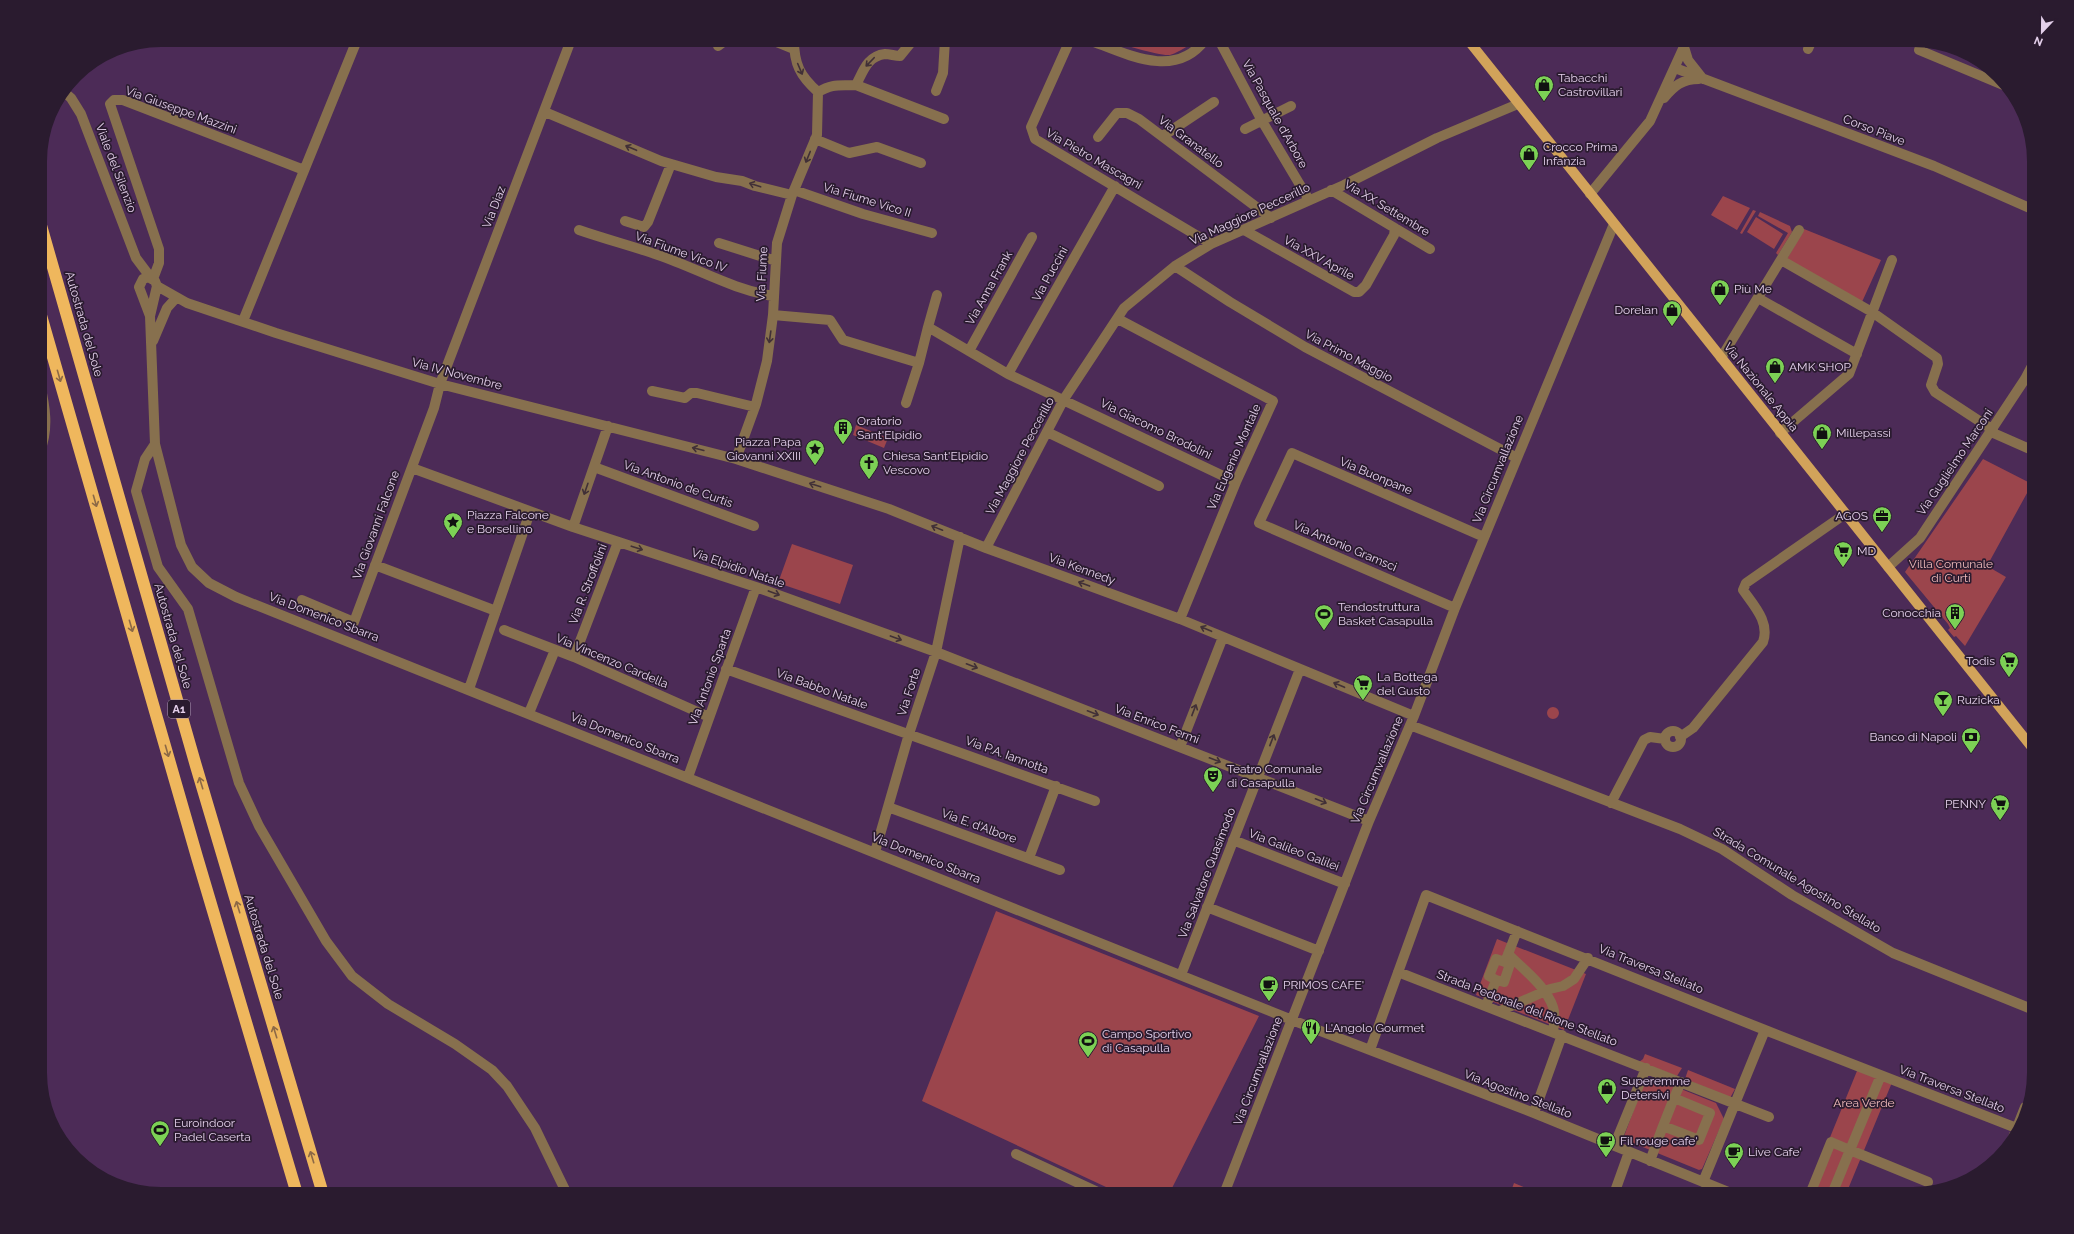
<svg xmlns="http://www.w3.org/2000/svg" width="2074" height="1234" font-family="Raleway,sans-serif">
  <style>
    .green { fill: #9b454c }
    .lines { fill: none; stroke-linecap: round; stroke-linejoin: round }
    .minor { stroke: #87704e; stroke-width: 10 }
    .major { stroke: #d2a35a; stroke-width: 10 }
    .highway { stroke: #efb75d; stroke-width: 12 }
    .oneway { stroke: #413037 }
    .oneway2 { stroke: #8c6946 }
    .labels { text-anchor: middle; stroke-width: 3.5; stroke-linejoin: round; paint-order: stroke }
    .shield { fill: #2a1b2f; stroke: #ac9ab3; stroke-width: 1 }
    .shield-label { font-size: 11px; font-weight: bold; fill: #e4d0eb }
    .poi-label { font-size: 12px; fill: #e4d0eb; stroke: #2a1b2f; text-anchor: start }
    .street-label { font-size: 12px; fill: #e4d0eb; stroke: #2a1b2f }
    .park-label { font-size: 12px; fill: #f1bbbc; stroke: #2a1b2f }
  </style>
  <rect width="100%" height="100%" fill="#4c2b57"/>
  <path class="green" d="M1110 40H1196C1192 44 1174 55 1169 55 1160 56 1120 44 1110 40Z
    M1723 196 1750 208 1737 230 1711 215Z
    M1753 210 1756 211 1742 234 1740 233Z
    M1760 212 1790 226 1792 232 1778 255 1776 253 1788 233 1758 216Z
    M1756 217 1783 234 1774 249 1747 232Z
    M1804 229 1881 260 1862 302 1787 259Z
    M856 425 888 438 884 448 853 435Z
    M1983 459 2032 484 1987 566 2006 577 1965 646 1956 636 1954 637 1948 630 1950 628 1948 624 1905 572Z
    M792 544 853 565 840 604 778 583Z
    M1547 713a6 6 0 1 1 12 0a6 6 0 1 1-12 0Z
    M996 911 1259 1016 1169 1194H1121L922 1101Z
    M1497 939 1586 974 1564 1030 1476 995Z
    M1645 1054 1682 1068 1677 1076 1639 1062 1643 1059Z
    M1859 1066 1893 1080 1846 1194H1807Z
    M1688 1070 1735 1089 1730 1098 1685 1079Z
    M1656 1079 1716 1103 1724 1119 1702 1169 1699 1170 1623 1139 1643 1085H1651Z
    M1514 1183 1541 1194H1510Z"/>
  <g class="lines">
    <path class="minor" d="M772 40 794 49
      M794 40C794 64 800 76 818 92
      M1070 40 1031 127 1035 139 1211 244
      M1089 40C1127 54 1175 80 1205 40
      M1219 40 1262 121 1309 200
      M226 42 227 40
      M1922 42 1919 50 2003 85
      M718 46 726 40
      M1684 47 1688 60 1703 79
      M1808 49 1812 40
      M1675 68 1934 166 2034 210
      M856 85 944 119
      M936 91 943 73 945 40
      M64 92 71 98 81 114 136 258 151 278
      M818 92C834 83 839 86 856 85 863 72 867 56 885 54 890 54 895 56 900 56L913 40
      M1664 98C1674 86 1682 79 1699 79
      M545 112 661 161 716 177 742 181 755 186 792 195
      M1245 129 1291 106
      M1163 136 1214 102
      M1098 137 1117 113H1127L1139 119 1271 218
      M815 139 849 153 877 147 921 163
      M794 190 863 214 932 233
      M1331 190 1430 249
      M1590 194 1650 121 1687 40
      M625 221 644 227 648 222 671 164
      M579 230C605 239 632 246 658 255 697 268 733 290 774 296
      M1244 230 1354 292H1359L1366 285 1394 235 1395 228
      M719 243 776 261
      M1781 260 1872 312 1937 358 1938 364 1931 385 1935 392 1993 430
      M1175 266 1230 302 1305 347 1517 458
      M153 279 159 263V249L110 104 114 100H123L304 170
      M157 286 187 303 276 333 440 384 736 459 889 509 986 548 1180 619 1414 716
      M937 295 928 327 1008 374 1236 482
      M1758 298 1857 354
      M773 315 830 320 843 340 919 363
      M150 316 157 286 155 281 148 277 143 279 139 287 150 316 155 444 181 545 192 567 209 583 236 597 1292 1020 1534 1113 1733 1194
      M1118 319 1273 401 1236 482 1180 619
      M243 321 357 40
      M153 341 167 308 176 298
      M969 351 1032 237
      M1721 358 1799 230
      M1008 374 1115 186
      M40 384C45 406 49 428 40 451
      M652 391 685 398 691 393H697L755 407
      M906 403 919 363 928 327
      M1047 432 1159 486
      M1991 432 2034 451
      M1780 433 1849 374 1892 260
      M155 444 145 459 136 491 158 567 188 609 239 783 259 826 326 941 352 976 388 1004 455 1044 492 1070 507 1086 535 1128 567 1194
      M736 459 756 404 767 361 773 315 777 243 792 195 817 135 818 92
      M594 467 754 526
      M412 468 573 527 756 587 936 652 1369 821
      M573 527 608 426
      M986 548 1064 399 1124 308 1175 266 1211 244 1344 185 1437 138 1518 104
      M375 565 496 611
      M1888 567 1920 538 2025 379 2034 362
      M302 600 354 622 434 408 440 384 571 40
      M1455 608 1259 523 1292 453 1484 537
      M504 630 574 657 709 717
      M574 657 618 542
      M726 669 1095 801
      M469 689 530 512
      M529 713 555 650
      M1410 725 1680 829 1722 849 1792 895 1893 953 2034 1010
      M1665 739a8 8 0 1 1 16 0a8 8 0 1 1-16 0Z
      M1680 737 1693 728 1763 642C1770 622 1754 606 1743 590L1746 583 1845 514
      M1180 747 1223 637
      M688 777 756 587
      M1611 803 1644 740 1650 737 1665 739
      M888 807 1060 870
      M1233 840 1345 884
      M875 852 909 734 936 652 960 537
      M1029 858 1056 786
      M1207 907 1319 951
      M1508 954C1523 969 1546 986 1553 1007 1556 1015 1554 1024 1553 1032
      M1398 972 1769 1117
      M1181 975 1300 669
      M1496 980 1489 976 1496 959 1505 962
      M1486 1006 1496 980 1504 982 1510 964 1505 962 1517 931
      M1500 1011 1550 989 1563 986 1574 979 1588 958
      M1370 1050 1426 895 1765 1030 2019 1129
      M1881 1075 1850 1150 1928 1182
      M1534 1113 1562 1035
      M1663 1126 1674 1098
      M1617 1139 1646 1068
      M2012 1140 2025 1107
      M1016 1154 1102 1194
      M1650 1161 1663 1126 1699 1140 1710 1113 1674 1098 1681 1082
      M1703 1182 1765 1030
      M1224 1194 1369 821 1414 716 1455 608 1614 224
      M1614 1194 1629 1152
      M1810 1194 1831 1142 1850 1150 1832 1194"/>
    <path class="major" d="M1468 40 2034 750"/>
    <path class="highway" d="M40 222 196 766 323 1194
      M40 312 197 857 297 1194"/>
  </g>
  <defs><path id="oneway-shaft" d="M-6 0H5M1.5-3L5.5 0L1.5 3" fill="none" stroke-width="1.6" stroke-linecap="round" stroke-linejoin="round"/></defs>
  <g class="oneway">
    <use href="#oneway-shaft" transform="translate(870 62) rotate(134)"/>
    <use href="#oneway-shaft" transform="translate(800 69) rotate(67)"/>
    <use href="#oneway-shaft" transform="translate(631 148) rotate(-157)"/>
    <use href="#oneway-shaft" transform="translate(808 157) rotate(112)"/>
    <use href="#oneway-shaft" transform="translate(755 185) rotate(-162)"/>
    <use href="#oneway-shaft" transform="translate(770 337) rotate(98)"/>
    <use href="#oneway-shaft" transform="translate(698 449) rotate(-166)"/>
    <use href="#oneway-shaft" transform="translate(815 485) rotate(-162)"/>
    <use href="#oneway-shaft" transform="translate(586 489) rotate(109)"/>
    <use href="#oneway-shaft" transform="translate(937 528) rotate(-158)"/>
    <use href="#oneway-shaft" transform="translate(637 548) rotate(18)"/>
    <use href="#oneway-shaft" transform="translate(1084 584) rotate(-160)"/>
    <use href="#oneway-shaft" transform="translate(774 593) rotate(20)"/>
    <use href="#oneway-shaft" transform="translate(1206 629) rotate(-157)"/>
    <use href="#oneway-shaft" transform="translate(896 638) rotate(20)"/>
    <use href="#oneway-shaft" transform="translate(972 666) rotate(21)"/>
    <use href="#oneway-shaft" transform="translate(1339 685) rotate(-157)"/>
    <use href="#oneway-shaft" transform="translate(1194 710) rotate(-69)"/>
    <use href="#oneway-shaft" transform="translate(1093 713) rotate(21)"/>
    <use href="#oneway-shaft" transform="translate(1272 740) rotate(-69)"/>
    <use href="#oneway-shaft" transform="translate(1215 760) rotate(21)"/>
    <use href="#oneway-shaft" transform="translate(1321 801) rotate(22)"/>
  </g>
  <g class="oneway2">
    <use href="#oneway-shaft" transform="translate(59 376) rotate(74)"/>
    <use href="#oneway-shaft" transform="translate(95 501) rotate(74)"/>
    <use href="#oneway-shaft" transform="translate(131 626) rotate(74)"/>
    <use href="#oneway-shaft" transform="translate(167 751) rotate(74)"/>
    <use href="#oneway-shaft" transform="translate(201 783) rotate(-107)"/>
    <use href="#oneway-shaft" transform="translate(238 907) rotate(-107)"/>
    <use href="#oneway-shaft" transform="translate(275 1032) rotate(-107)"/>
    <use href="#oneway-shaft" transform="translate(312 1157) rotate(-107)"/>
  </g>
  <defs>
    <g id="shop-pin" transform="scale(1)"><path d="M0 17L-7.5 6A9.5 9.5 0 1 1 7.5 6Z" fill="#7cd155" stroke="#2a1b2f"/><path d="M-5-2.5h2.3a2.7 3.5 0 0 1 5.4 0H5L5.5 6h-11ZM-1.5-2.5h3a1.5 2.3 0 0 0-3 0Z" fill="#111"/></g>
    <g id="building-pin" transform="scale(1)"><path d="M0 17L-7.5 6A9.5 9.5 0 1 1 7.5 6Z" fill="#7cd155" stroke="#2a1b2f"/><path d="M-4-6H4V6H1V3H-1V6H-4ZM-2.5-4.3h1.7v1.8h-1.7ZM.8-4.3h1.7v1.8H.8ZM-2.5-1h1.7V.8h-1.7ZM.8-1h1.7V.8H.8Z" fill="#111"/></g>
    <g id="sight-pin" transform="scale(1)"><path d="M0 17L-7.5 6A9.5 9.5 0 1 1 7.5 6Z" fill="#7cd155" stroke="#2a1b2f"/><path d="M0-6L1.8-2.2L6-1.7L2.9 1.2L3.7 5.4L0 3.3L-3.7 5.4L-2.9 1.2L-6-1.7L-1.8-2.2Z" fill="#111"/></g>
    <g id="church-pin" transform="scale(1)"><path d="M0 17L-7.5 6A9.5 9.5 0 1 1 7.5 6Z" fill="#7cd155" stroke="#2a1b2f"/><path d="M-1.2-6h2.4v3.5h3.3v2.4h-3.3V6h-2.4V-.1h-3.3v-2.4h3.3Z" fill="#111"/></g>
    <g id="office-pin" transform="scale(1)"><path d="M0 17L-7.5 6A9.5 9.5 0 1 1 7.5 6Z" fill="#7cd155" stroke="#2a1b2f"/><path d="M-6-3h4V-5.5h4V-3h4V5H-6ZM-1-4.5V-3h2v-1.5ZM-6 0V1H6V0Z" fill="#111"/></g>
    <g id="supermarket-pin" transform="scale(1)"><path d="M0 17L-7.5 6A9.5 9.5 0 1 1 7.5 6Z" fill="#7cd155" stroke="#2a1b2f"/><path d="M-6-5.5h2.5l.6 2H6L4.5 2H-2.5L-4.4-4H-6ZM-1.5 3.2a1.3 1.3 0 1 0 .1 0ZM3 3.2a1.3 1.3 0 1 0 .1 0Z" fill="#111"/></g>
    <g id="stadium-pin" transform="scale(1)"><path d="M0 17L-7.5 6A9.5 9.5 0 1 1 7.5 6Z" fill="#7cd155" stroke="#2a1b2f"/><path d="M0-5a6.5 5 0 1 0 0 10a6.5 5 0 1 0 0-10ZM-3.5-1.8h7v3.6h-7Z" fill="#111"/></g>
    <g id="bar-pin" transform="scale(1)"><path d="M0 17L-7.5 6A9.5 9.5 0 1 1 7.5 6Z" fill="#7cd155" stroke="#2a1b2f"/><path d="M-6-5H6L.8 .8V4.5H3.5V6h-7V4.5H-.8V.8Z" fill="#111"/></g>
    <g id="bank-pin" transform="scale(1)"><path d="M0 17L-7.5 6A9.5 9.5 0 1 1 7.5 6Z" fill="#7cd155" stroke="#2a1b2f"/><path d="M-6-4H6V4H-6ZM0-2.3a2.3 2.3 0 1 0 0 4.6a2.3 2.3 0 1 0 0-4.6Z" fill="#111"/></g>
    <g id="theatre-pin" transform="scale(1)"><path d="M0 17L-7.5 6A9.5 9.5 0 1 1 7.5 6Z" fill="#7cd155" stroke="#2a1b2f"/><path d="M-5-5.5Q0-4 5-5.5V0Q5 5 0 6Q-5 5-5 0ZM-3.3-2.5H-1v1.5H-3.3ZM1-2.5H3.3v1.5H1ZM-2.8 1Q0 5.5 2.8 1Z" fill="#111"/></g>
    <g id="cafe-pin" transform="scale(1)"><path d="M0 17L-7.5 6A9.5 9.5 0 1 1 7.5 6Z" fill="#7cd155" stroke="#2a1b2f"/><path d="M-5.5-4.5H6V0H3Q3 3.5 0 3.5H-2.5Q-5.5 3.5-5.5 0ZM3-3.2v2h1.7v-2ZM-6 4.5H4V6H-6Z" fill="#111"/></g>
    <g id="restaurant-pin" transform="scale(1)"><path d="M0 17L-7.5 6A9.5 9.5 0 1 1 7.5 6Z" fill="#7cd155" stroke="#2a1b2f"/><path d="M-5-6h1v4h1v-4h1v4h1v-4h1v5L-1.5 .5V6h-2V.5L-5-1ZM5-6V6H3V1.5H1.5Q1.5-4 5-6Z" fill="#111"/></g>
  </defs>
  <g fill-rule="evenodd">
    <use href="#shop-pin" x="1544" y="85"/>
    <use href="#shop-pin" x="1529" y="154"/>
    <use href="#shop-pin" x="1720" y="289"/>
    <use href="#shop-pin" x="1672" y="310"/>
    <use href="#shop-pin" x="1775" y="367"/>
    <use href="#building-pin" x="843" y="428"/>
    <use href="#shop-pin" x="1822" y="433"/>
    <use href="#sight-pin" x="815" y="449"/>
    <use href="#church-pin" x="869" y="463"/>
    <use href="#office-pin" x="1882" y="516"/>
    <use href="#sight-pin" x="453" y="522"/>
    <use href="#supermarket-pin" x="1843" y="551"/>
    <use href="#building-pin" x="1955" y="613"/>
    <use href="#stadium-pin" x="1324" y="614"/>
    <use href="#supermarket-pin" x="2009" y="661"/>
    <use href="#supermarket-pin" x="1363" y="684"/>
    <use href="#bar-pin" x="1943" y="700"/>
    <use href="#bank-pin" x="1971" y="737"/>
    <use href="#theatre-pin" x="1213" y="776"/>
    <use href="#supermarket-pin" x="2000" y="804"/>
    <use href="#cafe-pin" x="1269" y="985"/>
    <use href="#restaurant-pin" x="1311" y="1028"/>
    <use href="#stadium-pin" x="1088" y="1041"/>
    <use href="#shop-pin" x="1607" y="1088"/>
    <use href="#stadium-pin" x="160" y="1130"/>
    <use href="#cafe-pin" x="1606" y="1141"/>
    <use href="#cafe-pin" x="1734" y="1152"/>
  </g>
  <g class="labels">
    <rect class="shield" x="168" y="700" width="22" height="18" rx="3"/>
    <g class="shield-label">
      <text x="179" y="713">A1</text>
    </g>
    <g class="poi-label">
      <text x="1558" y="82">Tabacchi<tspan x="1558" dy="14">Castrovillari</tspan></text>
      <text x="1543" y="151">Crocco Prima<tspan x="1543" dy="14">Infanzia</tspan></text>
      <text x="1734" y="293">Più Me</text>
      <text x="1658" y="314" text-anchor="end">Dorelan</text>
      <text x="1789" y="371">AMK SHOP</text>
      <text x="857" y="425">Oratorio<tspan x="857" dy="14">Sant'Elpidio</tspan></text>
      <text x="1836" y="437">Millepassi</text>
      <text x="801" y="446" text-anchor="end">Piazza Papa<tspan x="801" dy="14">Giovanni XXIII</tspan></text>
      <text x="883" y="460">Chiesa Sant'Elpidio<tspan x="883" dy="14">Vescovo</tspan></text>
      <text x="467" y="519">Piazza Falcone<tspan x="467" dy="14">e Borsellino</tspan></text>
      <text x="1868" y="520" text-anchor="end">AGOS</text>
      <text x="1857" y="555">MD</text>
      <text x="1338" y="611">Tendostruttura<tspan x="1338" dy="14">Basket Casapulla</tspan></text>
      <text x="1941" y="617" text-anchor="end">Conocchia</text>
      <text x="1995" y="665" text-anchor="end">Todis</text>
      <text x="1377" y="681">La Bottega<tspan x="1377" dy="14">del Gusto</tspan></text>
      <text x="1957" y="704">Ruzicka</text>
      <text x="1957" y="741" text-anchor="end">Banco di Napoli</text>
      <text x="1227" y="773">Teatro Comunale<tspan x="1227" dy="14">di Casapulla</tspan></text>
      <text x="1986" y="808" text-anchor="end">PENNY</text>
      <text x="1283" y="989">PRIMOS CAFE'</text>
      <text x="1325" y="1032">L'Angolo Gourmet</text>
      <text x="1102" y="1038">Campo Sportivo<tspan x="1102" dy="14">di Casapulla</tspan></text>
      <text x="1621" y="1085">Superemme<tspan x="1621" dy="14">Detersivi</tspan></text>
      <text x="174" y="1127">Euroindoor<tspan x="174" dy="14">Padel Caserta</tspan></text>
      <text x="1620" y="1145">Fil rouge cafe'</text>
      <text x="1748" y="1156">Live Cafe'</text>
    </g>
    <g class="street-label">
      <text transform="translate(181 110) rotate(20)" y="4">Via Giuseppe Mazzini</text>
      <text transform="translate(1275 114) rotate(61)" y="4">Via Pasquale d'Arbore</text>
      <text transform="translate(1874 130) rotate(21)" y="4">Corso Piave</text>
      <text transform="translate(1191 142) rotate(37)" y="4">Via Granatello</text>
      <text transform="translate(1094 159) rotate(30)" y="4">Via Pietro Mascagni</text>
      <text transform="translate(116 168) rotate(69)" y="4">Viale del Silenzio</text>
      <text transform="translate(867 200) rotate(17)" y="4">Via Fiume Vico II</text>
      <text transform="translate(494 207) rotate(-69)" y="4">Via Diaz</text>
      <text transform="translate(1387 208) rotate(31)" y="4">Via XX Settembre</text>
      <text transform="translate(1250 214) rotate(-25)" y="4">Via Maggiore Peccerillo</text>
      <text transform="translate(681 252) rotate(20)" y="4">Via Fiume Vico IV</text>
      <text transform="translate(1319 258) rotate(29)" y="4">Via XXV Aprile</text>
      <text transform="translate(762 274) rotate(-87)" y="4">Via Fiume</text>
      <text transform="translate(1050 274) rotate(-61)" y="4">Via Puccini</text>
      <text transform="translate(989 288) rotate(-61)" y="4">Via Anna Frank</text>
      <text transform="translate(84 324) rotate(74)" y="4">Autostrada del Sole</text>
      <text transform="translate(1349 356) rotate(28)" y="4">Via Primo Maggio</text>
      <text transform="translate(457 374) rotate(15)" y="4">Via IV Novembre</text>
      <text transform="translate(1761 387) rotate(51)" y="4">Via Nazionale Appia</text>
      <text transform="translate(1156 429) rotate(26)" y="4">Via Giacomo Brodolini</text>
      <text transform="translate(1020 456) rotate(-62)" y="4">Via Maggiore Peccerillo</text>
      <text transform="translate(1234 457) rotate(-66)" y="4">Via Eugenio Montale</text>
      <text transform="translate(1955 462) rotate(-56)" y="4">Via Guglielmo Marconi</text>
      <text transform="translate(1498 469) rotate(-68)" y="4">Via Circumvallazione</text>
      <text transform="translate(1376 476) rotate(23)" y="4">Via Buonpane</text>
      <text transform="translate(678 484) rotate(20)" y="4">Via Antonio de Curtis</text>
      <text transform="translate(376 525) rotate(-70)" y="4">Via Giovanni Falcone</text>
      <text transform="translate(1345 546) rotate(23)" y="4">Via Antonio Gramsci</text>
      <text transform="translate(738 568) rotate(19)" y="4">Via Elpidio Natale</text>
      <text transform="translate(1082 569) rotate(20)" y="4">Via Kennedy</text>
      <text transform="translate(588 584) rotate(-69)" y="4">Via R. Stroffolini</text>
      <text transform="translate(324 617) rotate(21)" y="4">Via Domenico Sbarra</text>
      <text transform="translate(173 636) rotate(74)" y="4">Autostrada del Sole</text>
      <text transform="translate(612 661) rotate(23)" y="4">Via Vincenzo Cardella</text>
      <text transform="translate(710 677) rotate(-70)" y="4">Via Antonio Sparta</text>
      <text transform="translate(822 689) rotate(20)" y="4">Via Babbo Natale</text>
      <text transform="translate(909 692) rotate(-72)" y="4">Via Forte</text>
      <text transform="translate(1157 724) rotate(21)" y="4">Via Enrico Fermi</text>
      <text transform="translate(625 738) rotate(22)" y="4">Via Domenico Sbarra</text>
      <text transform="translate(1007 755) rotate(20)" y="4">Via P.A. Iannotta</text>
      <text transform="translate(1377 770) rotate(-67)" y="4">Via Circumvallazione</text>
      <text transform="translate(979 826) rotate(20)" y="4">Via E. d'Albore</text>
      <text transform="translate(1294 850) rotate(21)" y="4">Via Galileo Galilei</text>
      <text transform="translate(926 858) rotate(22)" y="4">Via Domenico Sbarra</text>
      <text transform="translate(1207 873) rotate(-69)" y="4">Via Salvatore Quasimodo</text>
      <text transform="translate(1797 880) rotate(31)" y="4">Strada Comunale Agostino Stellato</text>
      <text transform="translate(264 947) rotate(73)" y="4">Autostrada del Sole</text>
      <text transform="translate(1651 969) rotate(22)" y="4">Via Traversa Stellato</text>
      <text transform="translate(1527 1008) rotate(21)" y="4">Strada Pedonale del Rione Stellato</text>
      <text transform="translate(1258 1071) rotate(-69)" y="4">Via Circumvallazione</text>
      <text transform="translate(1952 1089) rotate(21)" y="4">Via Traversa Stellato</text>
      <text transform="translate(1518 1094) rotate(21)" y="4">Via Agostino Stellato</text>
    </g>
    <g class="park-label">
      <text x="1951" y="568">Villa Comunale<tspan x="1951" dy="14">di Curti</tspan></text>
      <text x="1864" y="1107">Area Verde</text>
    </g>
  </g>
  <path d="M0 0H2074V1234H0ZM161 47H1913A114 114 0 0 1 2027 161V1073A114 114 0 0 1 1913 1187H161A114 114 0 0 1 47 1073V161A114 114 0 0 1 161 47Z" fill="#2a1b2f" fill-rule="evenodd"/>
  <g transform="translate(2042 32) rotate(202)" stroke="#2a1b2f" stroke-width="3" paint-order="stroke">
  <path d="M0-3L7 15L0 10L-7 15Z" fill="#e4d0eb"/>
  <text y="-6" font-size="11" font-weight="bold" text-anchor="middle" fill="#e4d0eb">N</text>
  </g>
</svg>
